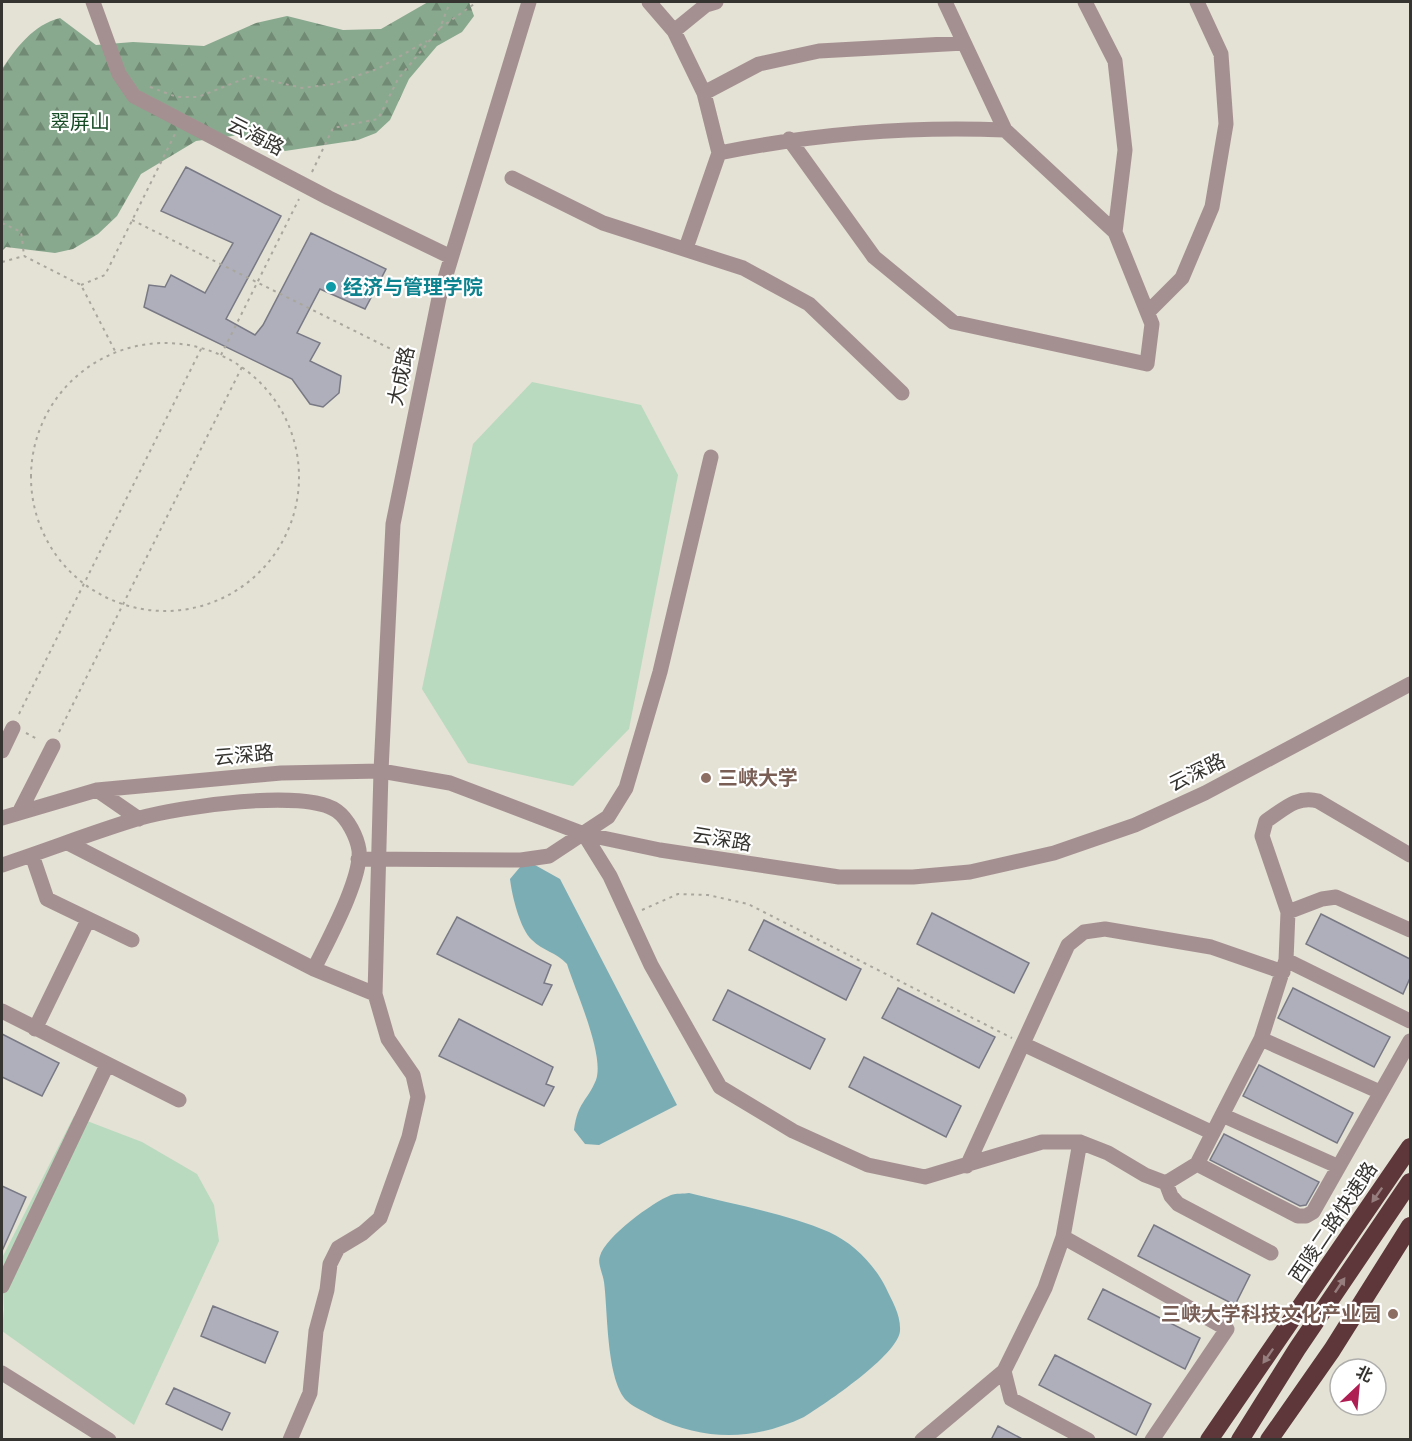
<svg xmlns="http://www.w3.org/2000/svg" width="1412" height="1441" font-family="'Roboto Condensed','Noto Sans SC',sans-serif">
  <style>
    .grass { fill: #b9dabe }
    .forest { fill: url(#forest-firs) }
    .water { fill: #7badb5 }
    .building { fill: #aeafbb; stroke: #787984; stroke-width: 1.5 }
    .lines { fill: none; stroke-linecap: round; stroke-linejoin: round }
    .path { stroke: #a9a79d; stroke-width: 2; stroke-dasharray: 3 4.5; stroke-linecap: butt }
    .minor { stroke: #a59091; stroke-width: 15 }
    .highway { stroke: #5d3739; stroke-width: 18 }
    .oneway { fill: #967d7e }
    .culture-dot { fill: #0f9aa8; stroke: #fff; stroke-width: 2 }
    .education-dot { fill: #8d6e63; stroke: #fff; stroke-width: 2 }
    .labels { text-anchor: middle; stroke-width: 4.5; stroke-linejoin: round; paint-order: stroke }
    .park-label { font-size: 20px; fill: #164a24; stroke: #fff }
    .street-label { font-size: 20px; fill: #353430; stroke: #fff }
    .culture-label { font-size: 20px; font-weight: bold; fill: #0d838f; stroke: #fff; text-anchor: start }
    .education-label { font-size: 20px; font-weight: bold; fill: #785e54; stroke: #fff; text-anchor: start }
  </style>
  <defs>
    <pattern id="forest-firs" width="22" height="20" patternUnits="userSpaceOnUse" patternTransform="scale(1.5)"><rect width="22" height="20" fill="#89a98e"/><path d="M5 1l3.5 6h-7zM16 11l3.5 6h-7z" fill="#718a74"/></pattern>
  </defs>
  <rect width="100%" height="100%" fill="#e4e1d5"/>
  <path class="grass" d="M532 382 641 405 678 475 629 729 573 786 468 763 422 689 473 444Z
    M74 1116 142 1142 197 1174 214 1205 219 1241 134 1425 2 1331 4 1309 2 1258Z"/>
  <path class="forest" d="M428 2H469L474 16 462 32 437 46 409 79 390 120 376 133 358 140 285 151 258 144 239 135 196 141 141 174 117 216 98 234 73 249 55 253 6 247 2 251V69C17 47 33 25 60 18L96 45 133 42 204 46 256 23 287 16 343 30 381 29Z"/>
  <path class="water" d="M526 860 560 879 677 1105 599 1145 585 1144 574 1130C578 1101 587 1102 596 1080 605 1055 575 990 567 964 556 952 543 951 532 940 520 929 512 896 510 879Z
    M689 1193C735 1205 785 1213 829 1232 853 1243 874 1264 886 1288 892 1301 901 1315 900 1331 898 1355 825 1404 804 1417 753 1441 705 1441 654 1417 646 1412 634 1408 627 1401 606 1380 608 1311 604 1282 603 1274 597 1263 600 1256 605 1237 653 1202 671 1195 676 1193 684 1194 689 1193Z"/>
  <path class="building" d="M186 167 281 216 226 319 255 335 263 325 311 233 386 269 365 309 320 289 297 333 320 343 310 361 341 376 339 393 323 407 310 404 292 379 144 307 149 285 165 287 171 275 205 293 233 243 161 211Z
    M932 913 1029 963 1014 993 917 944Z
    M1321 914 1410 959V978L1403 994 1306 944Z
    M457 917 551 965 544 983 552 985 542 1005 437 954Z
    M764 920 861 969 846 1000 749 950Z
    M898 988 995 1037 979 1068 882 1018Z
    M1293 988 1390 1037 1374 1067 1278 1018Z
    M728 990 825 1039 810 1069 713 1020Z
    M459 1019 553 1067 546 1084 554 1087 544 1106 439 1056Z
    M2 1034 59 1063 42 1096 2 1077Z
    M864 1057 961 1106 946 1137 849 1087Z
    M1259 1065 1353 1113 1337 1143 1243 1096Z
    M1224 1134 1319 1182 1306 1205 1300 1206 1210 1160Z
    M2 1186 26 1197 2 1251Z
    M1154 1225 1250 1275 1235 1305 1138 1256Z
    M1103 1289 1200 1338 1185 1369 1088 1319Z
    M213 1306 278 1332 265 1363 201 1336Z
    M1055 1355 1151 1404 1136 1435 1039 1385Z
    M174 1388 230 1413 222 1430 166 1404Z
    M998 1426 1024 1440H991Z"/>
  <g class="lines">
    <path class="path" d="M440 28 477 2
      M150 87 177 97H198L251 76 302 88 333 84 377 69 427 41
      M312 172 333 128 378 119 398 79 440 28 450 2
      M132 220 411 359
      M2 223 21 232 24 255
      M2 262 24 256 81 285 115 351
      M81 285 105 275 175 134
      M31 477a134 134 0 1 1 268 0a134 134 0 1 1-268 0Z
      M221 355 299 199
      M19 714 202 347
      M59 732 242 367
      M26 733 39 740
      M642 910 678 894 708 895 748 904 1012 1038"/>
    <path class="minor" d="M93 2 119 74 134 96 329 198 451 257
      M649 2 674 31 704 93 719 153 686 248
      M1085 2 1115 61 1125 150 1115 232
      M674 31 706 5 716 2
      M704 93 759 64 819 51 964 43
      M789 139 874 257 953 322 1147 364 1152 324 1115 232 1005 130 945 2
      M719 153C813 134 909 126 1005 130
      M512 178 603 223 743 268 809 304 902 393
      M1148 312 1182 278 1212 207 1226 124 1221 54 1197 2
      M2 751 13 728
      M97 790 139 819
      M19 813 53 746
      M2 818 97 790 281 773 381 771 450 783 584 834 660 850 839 877H913L970 872 1054 853 1135 825 1205 793 1410 684
      M584 834 610 876 651 965 720 1087 793 1131 868 1165 925 1177 1042 1142H1080L1108 1153 1145 1175 1166 1183 1197 1164 1261 1039 1286 960 1288 912 1262 836 1266 821C1283 810 1297 795 1318 801L1410 855
      M68 843 314 969 375 994
      M32 855 47 899 132 940
      M358 859 521 860 549 856 608 817 626 788 660 672 711 457
      M2 865C48 850 93 832 140 818 178 807 305 788 337 811 348 819 357 837 359 850 362 879 327 942 314 969
      M1288 912 1322 899 1336 897 1410 930
      M1286 960 1410 1021
      M2 1011 179 1100
      M35 1029 88 920
      M1261 1039 1380 1092
      M1023 1044 1213 1133
      M1222 1115 1337 1166
      M1197 1164 1298 1216H1306L1313 1212 1410 1041
      M967 1166 1068 945 1084 932 1105 929 1211 947 1283 972
      M1166 1183 1171 1196 1178 1204 1271 1253
      M1063 1237 1227 1329 1152 1440
      M2 1286 107 1065
      M1004 1371 1011 1399 1088 1440
      M2 1373 109 1440
      M290 1440 310 1393 316 1331 327 1290 330 1264 338 1248 363 1233 380 1218 409 1137 418 1097 413 1075 388 1039 375 994 381 771 393 524 439 298 529 2
      M922 1440 1004 1371 1045 1288 1063 1237 1080 1142"/>
    <path class="highway" d="M1209 1440 1410 1147
      M1240 1440 1297 1349 1410 1182
      M1269 1440 1332 1350 1410 1226"/>
  </g>
  <defs><path id="oneway-solid" d="M-6-.8H1V-3.2L6.5 0L1 3.2V.8H-6Z" transform="scale(1.5)"/></defs>
  <g class="oneway">
    <use href="#oneway-solid" transform="translate(1377 1195) rotate(125)"/>
    <use href="#oneway-solid" transform="translate(1340 1285) rotate(-56)"/>
    <use href="#oneway-solid" transform="translate(1268 1356) rotate(125)"/>
  </g>
  <circle class="culture-dot" cx="331" cy="287" r="6"/>
  <g class="education-dot">
    <circle cx="706" cy="778" r="6"/>
    <circle cx="1393" cy="1314" r="6"/>
  </g>
  <g class="labels">
    <g class="park-label">
      <text x="80" y="129">翠屏山</text>
    </g>
    <g class="street-label">
      <text transform="translate(256 136) rotate(27)" y="7">云海路</text>
      <text transform="translate(401 376) rotate(-78)" y="7">大成路</text>
      <text transform="translate(244 755) rotate(-5)" y="7">云深路</text>
      <text transform="translate(1197 772) rotate(-26)" y="7">云深路</text>
      <text transform="translate(722 839) rotate(9)" y="7">云深路</text>
      <text transform="translate(1333 1222) rotate(-56)" y="7">西陵二路快速路</text>
    </g>
    <g class="culture-label">
      <text x="343" y="294">经济与管理学院</text>
    </g>
    <g class="education-label">
      <text x="718" y="785">三峡大学</text>
      <text x="1381" y="1321" text-anchor="end">三峡大学科技文化产业园</text>
    </g>
  </g>
  <rect width="1412" height="1441" fill="none" stroke="#353430" stroke-width="6"/>
  <g transform="translate(1358 1387) rotate(26)"><circle r="28" fill="#ffffff" stroke="#aeaeac" stroke-width="1.5"/>
  <path d="M0-4.5L10 22L0 15L-10 22Z" fill="#ae1e52"/>
  <text y="-9" font-size="16" font-weight="bold" text-anchor="middle" fill="#353430">北</text>
  </g>
</svg>
